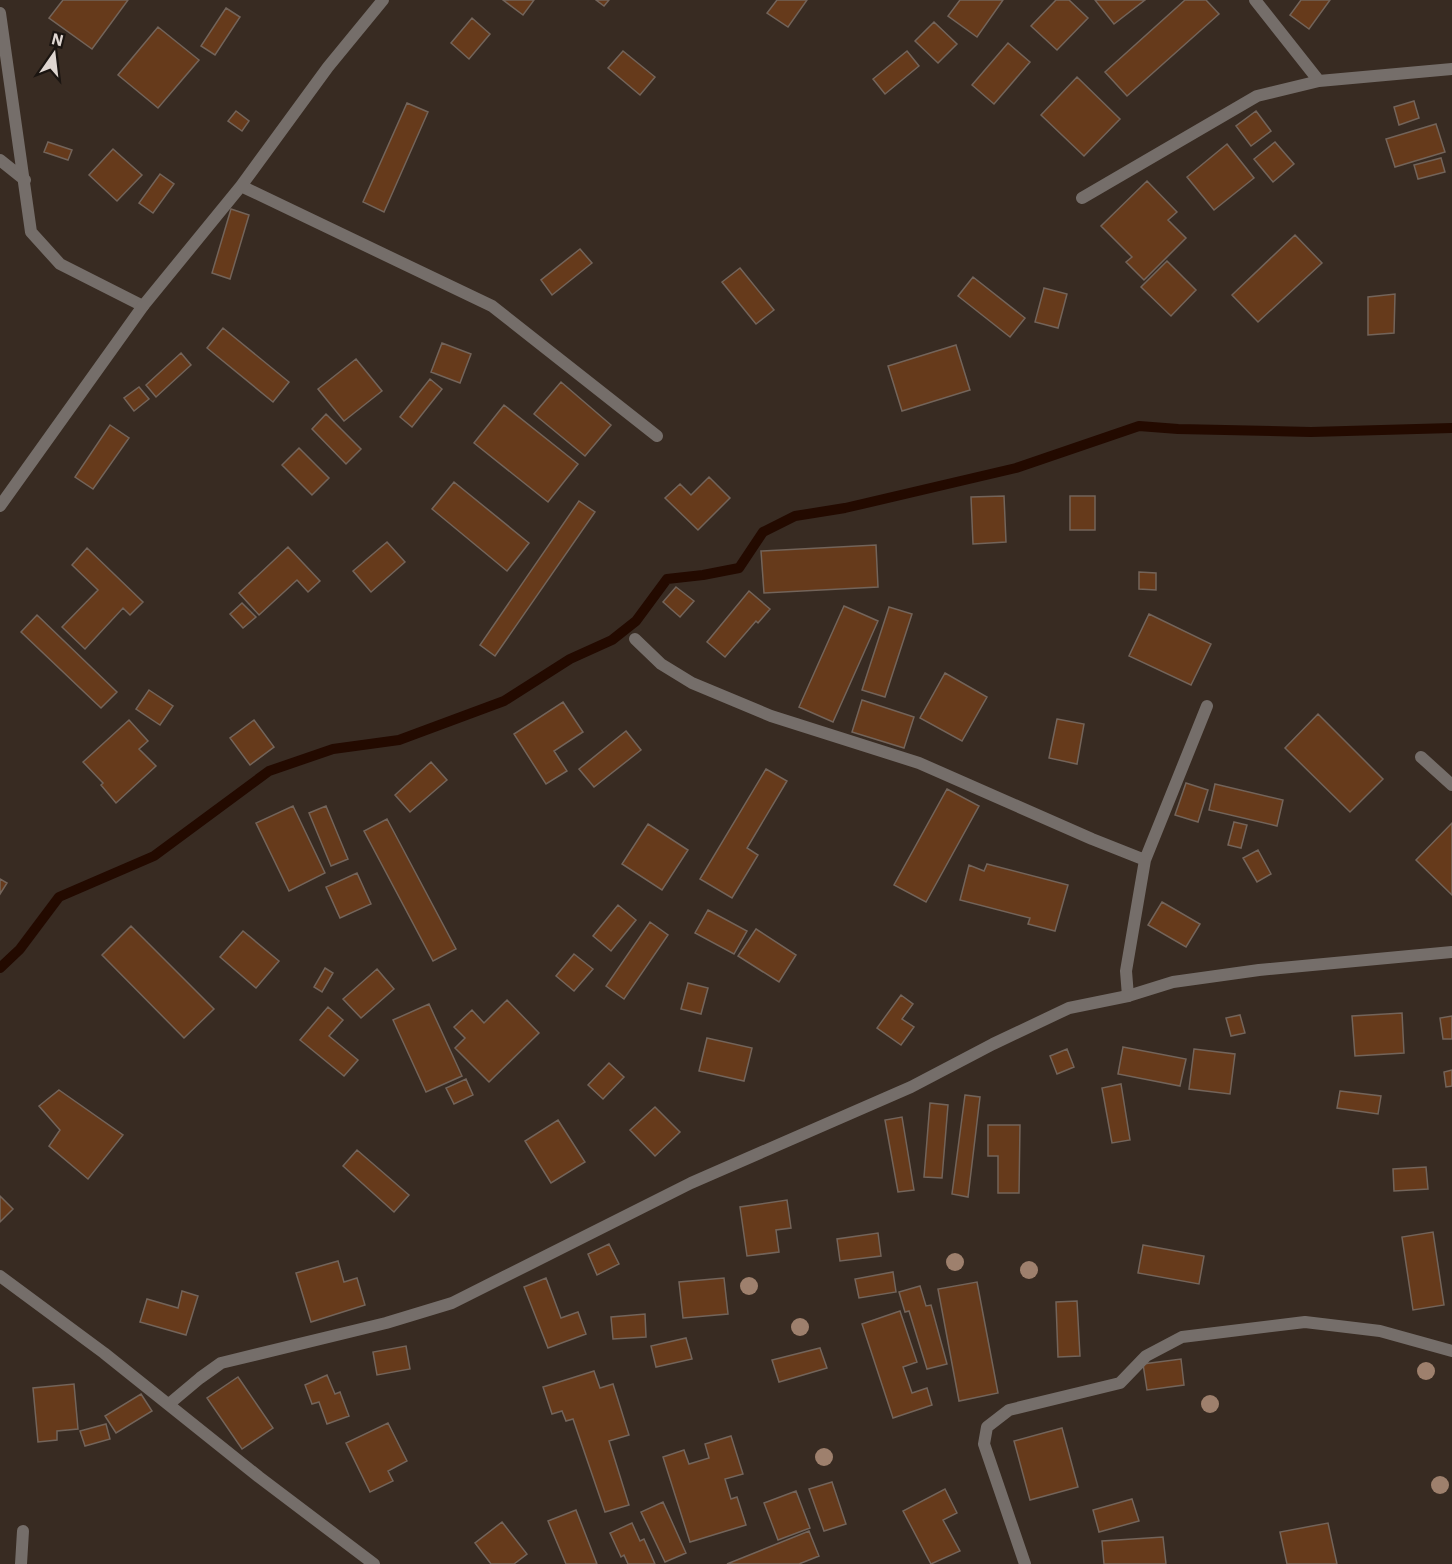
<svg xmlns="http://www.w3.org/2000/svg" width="1452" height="1564" font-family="'IBM Plex Sans',sans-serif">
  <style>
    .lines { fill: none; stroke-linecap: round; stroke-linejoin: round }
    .stream { stroke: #230a00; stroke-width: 10 }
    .building { fill: #663a1b; stroke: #73645a; stroke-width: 1.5 }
    .service { stroke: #756e6a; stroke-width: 12 }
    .minor { stroke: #756e6a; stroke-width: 12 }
    .tree { fill: #9e806d }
  </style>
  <rect width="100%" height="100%" fill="#382b22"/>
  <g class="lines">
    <path class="stream" d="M0 968 20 949 59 897 154 856 269 771 333 749 399 740 504 701 570 659 612 640 636 621 667 579 703 575 739 568 763 532 795 516 845 508 1016 468 1139 426 1178 429 1311 432 1452 428"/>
  </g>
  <path class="building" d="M63 0H128L92 49 49 18Z
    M503 0H534L523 15Z
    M596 0H609L604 6Z
    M777 0H807L788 27 767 13Z
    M960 0H1003L977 37 948 16Z
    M1056 0H1069L1088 18 1057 50 1031 26Z
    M1095 0H1145L1114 24Z
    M1185 0H1206L1219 14 1127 96 1105 72Z
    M1301 0H1330L1309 29 1290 15Z
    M226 8 240 17 215 55 201 46Z
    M472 18 490 34 469 59 451 43Z
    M934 22 957 44 938 63 915 41Z
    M158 27 199 60 158 108 118 75Z
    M1008 43 1030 62 994 104 972 85Z
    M623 51 655 77 640 95 608 68Z
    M907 51 919 66 885 94 873 79Z
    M1077 77 1120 119 1084 156 1041 115Z
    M1414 101 1419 118 1399 125 1394 107Z
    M407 103 428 112 384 212 363 202Z
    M236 111 249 121 242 131 228 121Z
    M1256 111 1271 131 1251 146 1236 126Z
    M1436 124 1445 152 1395 167 1386 139Z
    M48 142 72 150 68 160 44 152Z
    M1275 142 1294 164 1273 182 1254 159Z
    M1227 144 1254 178 1214 210 1187 177Z
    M113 149 142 175 117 201 89 175Z
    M1441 158 1445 172 1418 179 1414 165Z
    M160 174 174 184 153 213 139 203Z
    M1147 181 1177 212 1168 220 1186 238 1144 280 1126 262 1132 257 1101 226Z
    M231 209 249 215 230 279 212 273Z
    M1295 235 1322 263 1258 322 1232 295Z
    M580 249 592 263 552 295 541 280Z
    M1167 261 1196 290 1171 316 1141 287Z
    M740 268 774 310 756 324 722 282Z
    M973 277 1025 318 1010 337 958 296Z
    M1044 288 1067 294 1058 328 1035 322Z
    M1395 294 1394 333 1368 335V297Z
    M223 328 289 382 273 402 207 348Z
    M442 343 471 354 460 383 431 372Z
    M956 345 970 390 902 411 888 366Z
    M181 353 191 365 156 397 146 385Z
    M356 359 382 391 344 421 318 389Z
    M430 379 442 389 412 427 400 417Z
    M561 382 611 425 585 456 534 414Z
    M139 387 149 399 134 411 124 398Z
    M504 405 578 464 548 502 474 443Z
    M326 414 361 449 346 464 312 429Z
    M110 425 129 438 93 489 75 477Z
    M299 448 329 478 312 495 282 465Z
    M709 477 730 498 698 530 665 498 680 484 691 495Z
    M454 482 529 543 507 571 432 509Z
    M1004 496 1006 542 973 544 971 497Z
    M1070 496H1095V530H1070Z
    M579 501 595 512 495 656 480 645Z
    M387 542 405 562 371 592 353 571Z
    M876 545 878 587 764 593 761 551Z
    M288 547 320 581 308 592 297 580 259 615 239 593Z
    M87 548 143 602 130 615 123 608 85 649 62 627 98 590 72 565Z
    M1139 572 1156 573V590L1139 589Z
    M676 587 694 601 680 617 663 602Z
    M749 591 770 609 758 623 756 621 725 657 707 642Z
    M242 603 256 617 243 628 230 614Z
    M844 606 878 621 833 722 799 707Z
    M889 607 912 614 885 697 862 690Z
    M1149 614 1211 644 1191 685 1129 656Z
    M37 615 117 692 101 708 21 632Z
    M945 673 987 697 962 741 920 718Z
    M149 690 173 706 160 725 136 709Z
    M862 700 914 717 904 748 852 732Z
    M563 702 583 732 554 751 567 771 546 784 514 734Z
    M1318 714 1383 779 1350 812 1285 748Z
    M1057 719 1084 724 1077 764 1049 758Z
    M129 720 148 741 139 749 156 766 116 803 101 785 103 783 83 762Z
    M254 720 274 747 250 765 230 738Z
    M626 731 641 750 594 787 579 769Z
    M431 762 447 780 410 812 395 795Z
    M766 769 787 781 747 848 758 855 732 898 700 879Z
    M1186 783 1208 790 1198 822 1175 815Z
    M1215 784 1283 800 1277 826 1209 810Z
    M947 789 979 806 926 902 894 885Z
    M293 806 325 873 289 891 256 823Z
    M326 806 348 859 331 866 309 813Z
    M387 819 456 949 433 961 364 831Z
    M1234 822 1247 825 1241 848 1228 845Z
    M1452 823V895L1416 860Z
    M648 824 688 850 662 890 622 864Z
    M1258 850 1271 874 1257 882 1243 858Z
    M987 864 1068 885 1055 931 1028 924 1030 918 960 900 969 865 984 871Z
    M357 873 371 904 340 918 326 887Z
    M0 879 7 883 0 894Z
    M1162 902 1200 924 1186 947 1148 925Z
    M618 905 636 920 611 951 593 936Z
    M708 910 747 931 734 954 695 933Z
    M650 922 668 935 624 999 606 986Z
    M131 926 214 1009 184 1038 102 955Z
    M756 929 796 955 779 982 738 956Z
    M243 931 279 961 256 988 220 957Z
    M574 954 593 969 574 991 556 976Z
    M325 968 333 973 322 992 314 987Z
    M377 969 394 989 361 1018 343 999Z
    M688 983 708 988 701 1014 681 1009Z
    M901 995 913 1004 902 1019 914 1027 901 1045 877 1028Z
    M507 1000 539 1033 489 1082 455 1048 465 1038 454 1027 472 1010 484 1023Z
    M429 1004 462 1076 426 1092 393 1020Z
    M328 1007 343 1020 329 1036 358 1060 344 1076 300 1040Z
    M1402 1013 1404 1053 1355 1056 1352 1016Z
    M1240 1015 1245 1033 1231 1036 1226 1018Z
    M1452 1016V1039H1443L1440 1018Z
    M707 1038 752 1048 744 1081 699 1071Z
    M1123 1047 1186 1059 1180 1086 1118 1074Z
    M1067 1049 1074 1067 1057 1074 1050 1056Z
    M1194 1049 1235 1054 1230 1094 1189 1089Z
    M609 1063 624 1077 603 1099 588 1085Z
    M1452 1070V1086L1446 1087 1444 1072Z
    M466 1079 473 1095 454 1104 446 1088Z
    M1121 1084 1130 1140 1112 1143 1102 1088Z
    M59 1090 123 1135 88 1179 49 1146 60 1130 39 1106Z
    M1340 1091 1381 1096 1378 1114 1337 1108Z
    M965 1095 980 1097 968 1197 952 1194Z
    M930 1103 948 1105 942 1178 924 1177Z
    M655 1107 680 1132 655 1156 630 1130Z
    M902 1117 914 1190 898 1192 885 1120Z
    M558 1120 585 1162 551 1183 525 1141Z
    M988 1125H1020L1019 1193H998V1156H988Z
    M357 1150 409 1195 394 1212 343 1166Z
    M1426 1167 1428 1189 1394 1191 1393 1169Z
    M0 1196 13 1209 0 1222Z
    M787 1200 791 1228 776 1230 779 1252 747 1256 740 1207Z
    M1433 1232 1444 1305 1413 1310 1402 1237Z
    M878 1233 881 1256 840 1261 837 1239Z
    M609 1244 619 1264 597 1275 588 1254Z
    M1143 1245 1204 1256 1199 1284 1138 1273Z
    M338 1261 344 1282 357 1278 365 1305 311 1322 296 1273Z
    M893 1272 896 1292 859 1298 855 1279Z
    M546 1278 561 1318 578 1312 586 1334 548 1348 524 1287Z
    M724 1278 728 1314 683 1318 679 1282Z
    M977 1282 998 1393 959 1401 938 1289Z
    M920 1286 926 1306 931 1305 947 1364 927 1369 909 1311 905 1312 899 1292Z
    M182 1291 198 1296 186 1335 140 1322 147 1299 178 1308Z
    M1077 1301 1080 1356 1058 1357 1056 1302Z
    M900 1311 917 1362 903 1367 912 1393 927 1388 932 1405 893 1418 862 1324Z
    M645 1314 646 1337 613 1339 611 1317Z
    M686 1338 692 1359 656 1367 651 1346Z
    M406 1346 410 1369 377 1375 373 1352Z
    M820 1348 827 1368 779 1382 772 1360Z
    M1181 1359 1184 1385 1147 1390 1143 1364Z
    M594 1371 600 1388 613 1384 629 1435 609 1441 629 1505 605 1512 573 1419 566 1421 562 1411 552 1414 543 1387Z
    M327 1375 335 1394 340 1392 349 1416 327 1424 319 1402 312 1404 305 1385Z
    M238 1377 273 1428 242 1449 207 1398Z
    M74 1384 78 1429 57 1431V1440L38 1442 33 1388Z
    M141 1394 152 1411 116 1433 105 1416Z
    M388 1423 407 1461 388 1471 393 1481 370 1492 346 1443Z
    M106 1424 110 1439 85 1446 80 1431Z
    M1062 1428 1078 1487 1030 1500 1014 1441Z
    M731 1436 743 1474 725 1479 731 1499 737 1497 746 1525 690 1542 663 1457 684 1450 689 1464 709 1458 705 1444Z
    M832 1482 846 1524 824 1531 809 1489Z
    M945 1489 957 1513 943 1520 960 1551 931 1564 903 1511Z
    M796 1491 810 1528 778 1540 764 1503Z
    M1132 1499 1139 1521 1099 1532 1093 1510Z
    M663 1502 686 1553 665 1562 641 1512Z
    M576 1510 597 1564H566L548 1521Z
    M502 1522 527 1554 514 1564H491L475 1543Z
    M632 1523 640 1541 644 1539 655 1564H628L624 1555 621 1557 610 1533Z
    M1328 1523 1337 1564H1287L1280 1532Z
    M809 1531 819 1556 799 1564H727Z
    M1163 1537 1166 1564H1104L1102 1541Z"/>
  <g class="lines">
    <path class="service" d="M0 13 31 232 60 264 143 306
      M0 160 25 180
      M635 639 661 664 692 683 771 716 919 763 1092 839 1145 860 1126 971 1128 996
      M1421 757 1452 785
      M1145 860 1207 706
      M1025 1564 984 1444 987 1427 1009 1410 1120 1383 1146 1356 1182 1337 1305 1322 1380 1331 1452 1351"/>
    <path class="minor" d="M1255 0 1319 81
      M241 186 492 306 657 436
      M1082 198 1257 96 1319 81 1452 69
      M0 506 143 306 241 186 328 67 383 0
      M0 1276 104 1353 259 1477 374 1564
      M169 1404 200 1378 221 1363 386 1323 452 1303 691 1183 911 1087 993 1044 1069 1008 1128 996 1173 982 1259 970 1452 952
      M21 1564 23 1531"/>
  </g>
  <g class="tree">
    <circle cx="955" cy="1262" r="9"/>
    <circle cx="1029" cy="1270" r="9"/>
    <circle cx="749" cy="1286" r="9"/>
    <circle cx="800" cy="1327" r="9"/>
    <circle cx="1426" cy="1371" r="9"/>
    <circle cx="1210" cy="1404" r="9"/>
    <circle cx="824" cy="1457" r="9"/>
    <circle cx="1440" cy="1485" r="9"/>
  </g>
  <g transform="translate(54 54) rotate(14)" stroke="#1b1511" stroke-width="4.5" paint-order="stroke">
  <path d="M0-4.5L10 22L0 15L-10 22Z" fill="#dfd6d1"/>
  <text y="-9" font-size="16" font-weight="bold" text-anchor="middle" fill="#dfd6d1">N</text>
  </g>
</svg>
